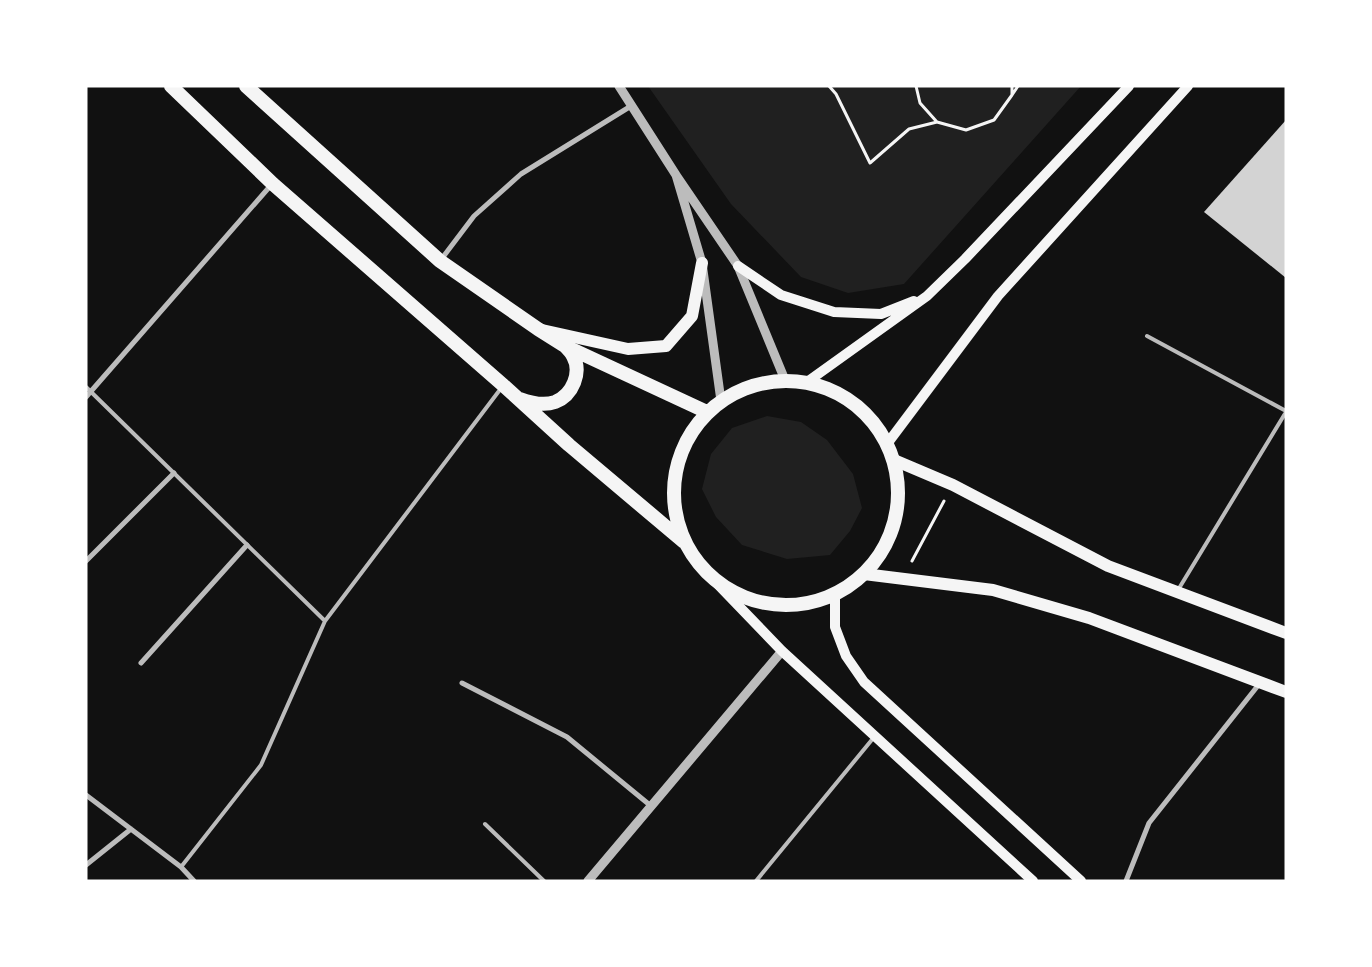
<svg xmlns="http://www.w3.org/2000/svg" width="1372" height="967" font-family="Rubik,sans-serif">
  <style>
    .green { fill: #202020 }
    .building { fill: #d3d3d3 }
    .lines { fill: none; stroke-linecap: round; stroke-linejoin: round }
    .path { stroke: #f5f5f5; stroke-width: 3 }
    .service { stroke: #bcbcbc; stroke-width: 4 }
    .minor { stroke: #bcbcbc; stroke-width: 5 }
    .tertiary { stroke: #bcbcbc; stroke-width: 9 }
    .secondary { stroke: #f5f5f5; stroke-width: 10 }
    .primary { stroke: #f5f5f5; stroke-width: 12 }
    .trunk { stroke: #f5f5f5; stroke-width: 14 }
  </style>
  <rect width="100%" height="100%" fill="#111"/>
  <path class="green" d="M648 86H1081L904 284 848 293 801 277 731 204Z
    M767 416 801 422 827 440 853 474 862 508 850 531 830 555 787 559 742 545 716 517 702 489 711 454 732 428Z"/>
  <path class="building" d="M1286 120V278L1204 212Z"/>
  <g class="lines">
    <path class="path" d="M829 86 836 94 870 163 909 129 937 122 966 130 994 120 1012 95V86
      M916 86 920 103 937 122
      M1012 95 1018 86
      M912 561 944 501"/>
    <path class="service" d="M1147 336 1286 411
      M86 387 325 621
      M1178 590 1286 412
      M485 824 544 881
      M181 867 261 765 325 621 502 387
      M756 881 875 736"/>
    <path class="minor" d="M440 261 474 216 521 174 631 106
      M86 397 272 184
      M86 561 174 473
      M141 663 247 545
      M462 683 567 737 651 806
      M86 795 181 867 194 881
      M86 865 131 829
      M1126 881 1149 823 1260 683"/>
    <path class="tertiary" d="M619 86 676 175
      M721 401 702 263 676 175 738 266 785 380
      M588 881 782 651"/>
    <path class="secondary" d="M738 266 781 295 834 312 881 314 914 301
      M807 382 927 296 965 259 1129 86
      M887 444 998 296 1188 86
      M705 571 782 651 1033 881
      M835 594V627L846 656 864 682 1081 881"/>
    <path class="primary" d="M542 330 628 349 666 346 692 316 702 263
      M894 460 953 485 1108 566 1286 633
      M864 574 993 590 1089 618 1286 692"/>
    <path class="trunk" d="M171 86 273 184 503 385 569 445 684 542
      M246 86 440 261 538 329 565 346 707 412
      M674 493a112 112 0 1 1 224 0a112 112 0 1 1-224 0Z
      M520 399C531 403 544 406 555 402 573 395 582 372 573 356 571 352 568 349 565 346"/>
  </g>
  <rect width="1372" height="967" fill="none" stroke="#ffffff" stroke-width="175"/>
</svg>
